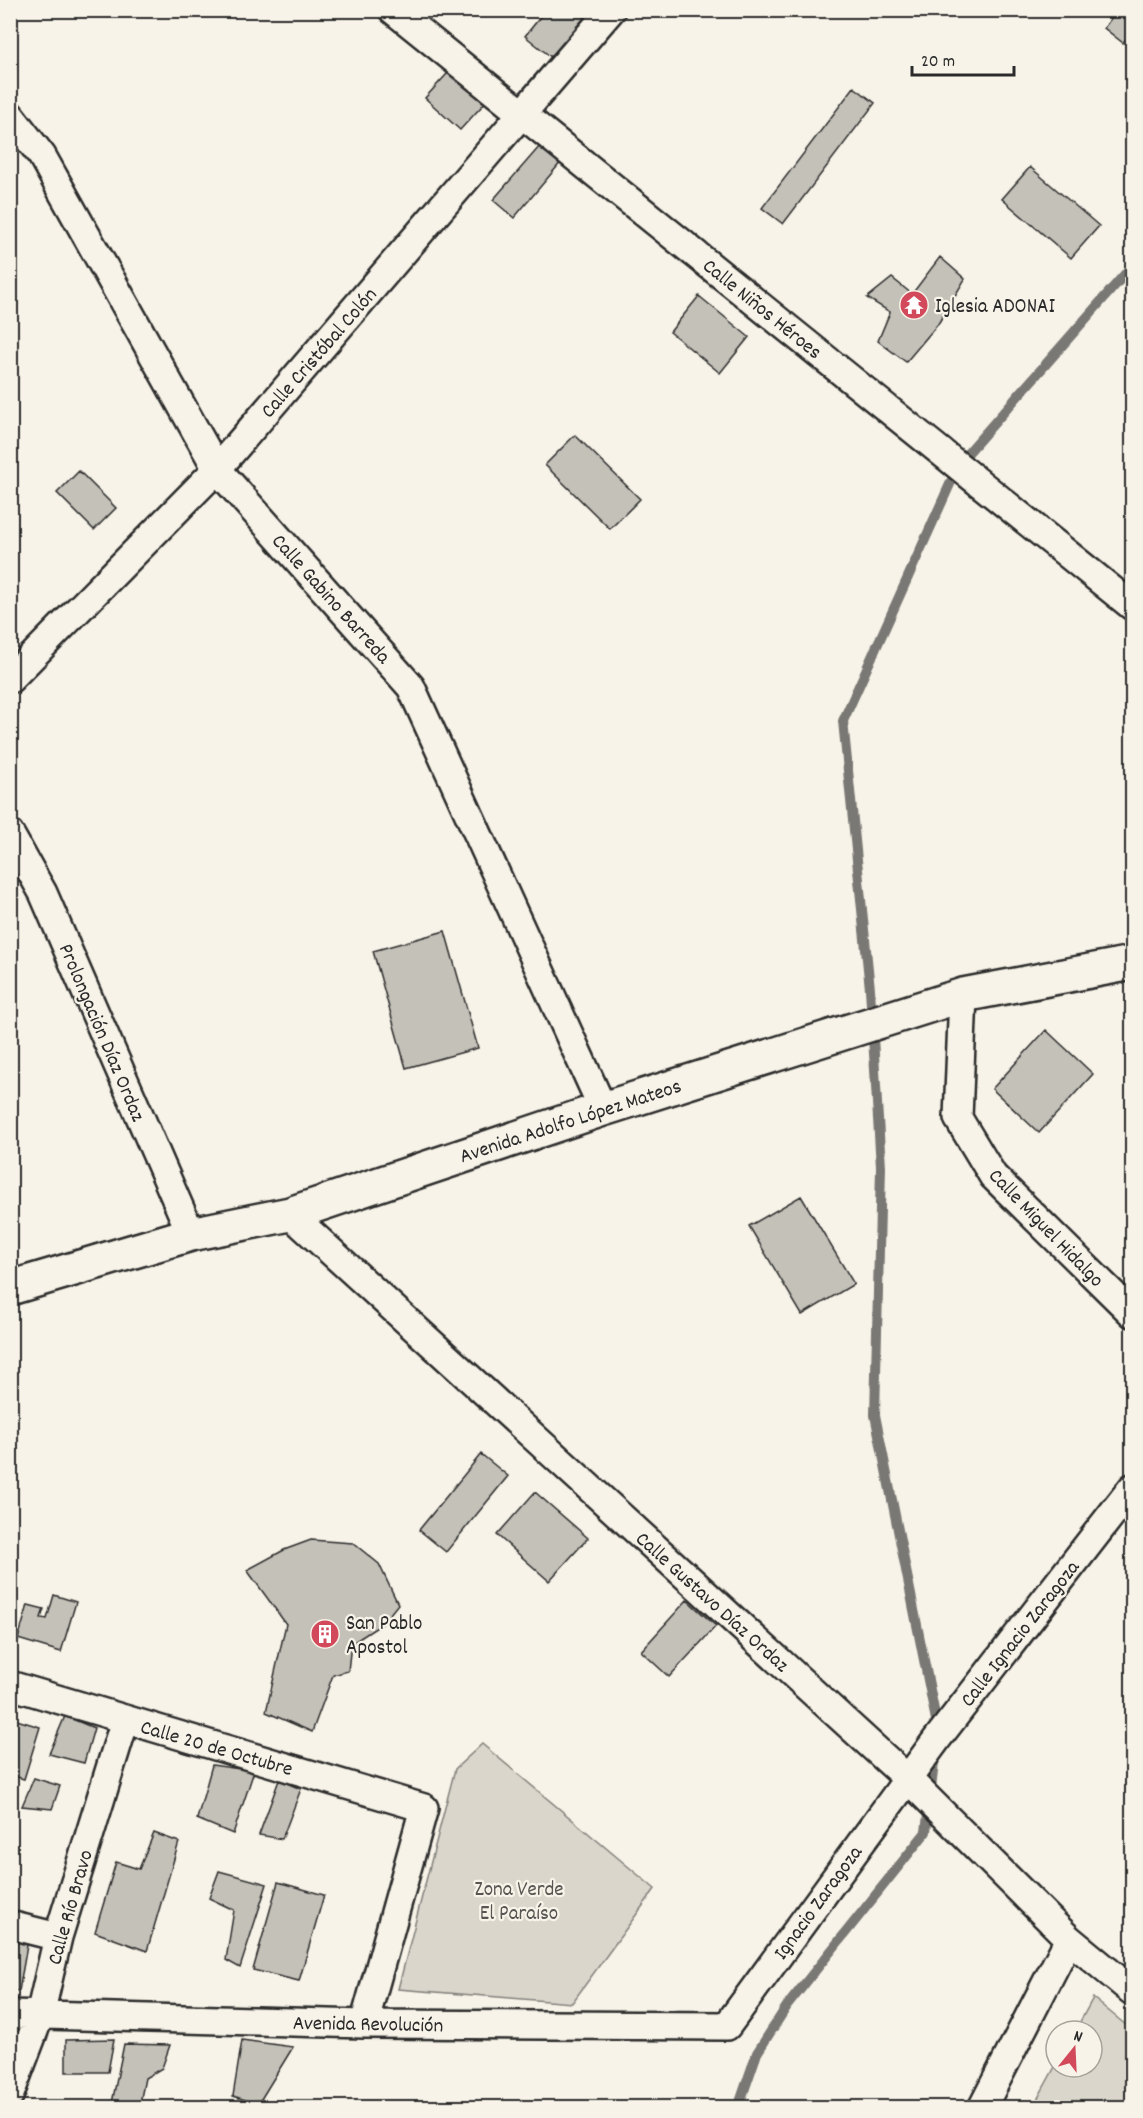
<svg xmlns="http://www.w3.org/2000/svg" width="1143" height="2118" font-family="Dekko,sans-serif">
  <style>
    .green { fill: #dad6cc; stroke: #82807c; stroke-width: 1.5 }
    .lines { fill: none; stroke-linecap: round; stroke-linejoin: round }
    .stream { stroke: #7a7874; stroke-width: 10 }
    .building { fill: #c4c1b9; stroke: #2b2b2b; stroke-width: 1.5 }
    .street-casing { stroke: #2b2b2b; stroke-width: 32 }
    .secondary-casing { stroke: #2b2b2b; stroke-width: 38 }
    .street { stroke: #f7f3e8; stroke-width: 27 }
    .secondary { stroke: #f7f3e8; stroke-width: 33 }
    .labels { text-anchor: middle; stroke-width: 4.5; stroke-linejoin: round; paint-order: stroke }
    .poi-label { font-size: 21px; fill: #2b2b2b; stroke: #f7f3e8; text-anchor: start }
    .street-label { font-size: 21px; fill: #2b2b2b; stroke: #f7f3e8 }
    .park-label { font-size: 21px; fill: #575653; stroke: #f7f3e8 }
  </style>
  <rect width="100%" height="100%" fill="#f7f3e8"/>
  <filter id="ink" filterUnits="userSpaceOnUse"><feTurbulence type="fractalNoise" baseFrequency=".0167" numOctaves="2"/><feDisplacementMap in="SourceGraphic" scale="12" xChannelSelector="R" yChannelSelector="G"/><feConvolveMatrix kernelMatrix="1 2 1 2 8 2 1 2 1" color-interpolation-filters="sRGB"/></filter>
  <g filter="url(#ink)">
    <path class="green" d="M482 1744 655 1889 572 2003 398 1989 455 1769Z
      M1093 1998 1132 2030V2107H1033L1056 2065 1092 2067V2031H1075Z"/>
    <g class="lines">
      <path class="stream" d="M938 1730 875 1415 881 1167 870 989 843 721 960 462 1132 266
        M738 2108 757 2053 787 2006 926 1832 935 1754"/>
    </g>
    <path class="building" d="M546 10H591L551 57 525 36Z
      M1117 10H1132V31L1123 43 1104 28Z
      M457 63 492 95 460 130 425 98Z
      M854 87 875 103 783 224 762 208Z
      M547 138 567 155 514 218 493 200Z
      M1030 167 1099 226 1071 258 1002 199Z
      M940 257 965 279 938 324 906 362 878 341 890 312 867 298 892 278 912 294Z
      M699 296 749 337 720 373 670 332Z
      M575 435 640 499 610 529 545 465Z
      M79 471 116 508 94 530 57 493Z
      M445 931 478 1048 406 1068 373 951Z
      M1046 1030 1093 1074 1039 1133 992 1089Z
      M801 1196 854 1284 802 1315 749 1226Z
      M481 1454 508 1476 446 1552 419 1530Z
      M535 1492 588 1538 549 1581 497 1535Z
      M311 1540 353 1543 379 1564 398 1604 382 1624 351 1644 348 1671 333 1675 312 1732 266 1712 286 1624 247 1570 284 1550Z
      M54 1595 76 1602 61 1652 18 1639 28 1605 44 1609 41 1618 47 1619Z
      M687 1600 716 1626 669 1677 641 1651Z
      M65 1716 94 1728 84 1763 49 1754Z
      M10 1718 40 1727 24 1779 10 1775Z
      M212 1765 254 1771 233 1834 197 1819Z
      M34 1778 60 1786 52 1809 22 1806Z
      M279 1780 301 1789 282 1839 259 1835Z
      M154 1833 179 1842 147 1951 95 1932 116 1862 139 1869Z
      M219 1871 267 1884 240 1968 226 1960 234 1910 209 1898Z
      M278 1882 324 1895 299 1981 253 1970Z
      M10 1935 28 1940 19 1991H10Z
      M114 2039 108 2072H66V2040Z
      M242 2040 293 2047 258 2104 233 2096Z
      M124 2044 170 2045 162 2068 145 2078 139 2108H111Z"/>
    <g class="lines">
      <g class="street-casing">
        <path id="street" d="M393 10 1132 606
          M10 115 42 156 217 469 411 687 603 1109
          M10 679 217 469 611 10
          M10 834 43 893 191 1234
          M963 995 958 1118 993 1176 1132 1313
          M290 1214 908 1779 1069 1939 1132 1991
          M10 1685 424 1808 364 2024
          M10 1925 58 1937
          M10 2014 364 2024 727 2026 937 1739 1132 1488
          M10 2094 40 2015 58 1937 125 1720
          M982 2108 1069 1939"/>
      </g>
      <g class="secondary-casing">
        <path id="secondary" d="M10 1288 191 1234 290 1214 603 1109 963 995 1132 963"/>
      </g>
      <use href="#street" class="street"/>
      <use href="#secondary" class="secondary"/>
    </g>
  </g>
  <defs>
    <g id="temple-disc" transform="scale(1.5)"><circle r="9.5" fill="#d1495b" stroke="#f7f3e8"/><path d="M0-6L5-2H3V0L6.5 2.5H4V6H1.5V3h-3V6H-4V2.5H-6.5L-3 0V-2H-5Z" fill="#fff"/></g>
    <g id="building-disc" transform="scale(1.5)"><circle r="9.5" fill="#d1495b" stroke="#f7f3e8"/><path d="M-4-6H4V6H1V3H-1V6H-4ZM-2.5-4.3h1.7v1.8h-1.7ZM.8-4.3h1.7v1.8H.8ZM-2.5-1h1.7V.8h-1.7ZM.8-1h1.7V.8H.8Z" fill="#fff"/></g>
  </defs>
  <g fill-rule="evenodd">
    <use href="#temple-disc" x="914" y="305"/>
    <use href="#building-disc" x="325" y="1634"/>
  </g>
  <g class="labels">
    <g class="poi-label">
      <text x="935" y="312">Iglesia ADONAI</text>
      <text x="346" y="1629">San Pablo<tspan x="346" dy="24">Apostol</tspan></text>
    </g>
    <g class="street-label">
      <text transform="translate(763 308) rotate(39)" y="7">Calle Niños Héroes</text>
      <text transform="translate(318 352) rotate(-49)" y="7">Calle Cristóbal Colón</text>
      <text transform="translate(332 598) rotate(48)" y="7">Calle Gabino Barreda</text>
      <text transform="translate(103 1032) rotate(67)" y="7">Prolongación Díaz Ordaz</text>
      <text transform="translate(570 1120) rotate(-18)" y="7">Avenida Adolfo López Mateos</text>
      <text transform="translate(1047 1227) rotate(46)" y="7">Calle Miguel Hidalgo</text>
      <text transform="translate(713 1601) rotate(42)" y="7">Calle Gustavo Díaz Ordaz</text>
      <text transform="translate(1019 1633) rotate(-52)" y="7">Calle Ignacio Zaragoza</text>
      <text transform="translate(217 1747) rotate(16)" y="7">Calle 20 de Octubre</text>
      <text transform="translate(817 1902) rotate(-54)" y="7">Ignacio Zaragoza</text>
      <text transform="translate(69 1907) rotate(-74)" y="7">Calle Río Bravo</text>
      <text transform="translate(368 2023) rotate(1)" y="7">Avenida Revolución</text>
    </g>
    <g class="park-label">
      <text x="519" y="1895">Zona Verde<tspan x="519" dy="24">El Paraíso</tspan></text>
    </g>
  </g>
  <rect width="1143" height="2118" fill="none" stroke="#f7f3e8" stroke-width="36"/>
  <rect x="18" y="18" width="1107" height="2082" fill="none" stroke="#2b2b2b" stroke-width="2" filter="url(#ink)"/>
  <g transform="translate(1074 2049) rotate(18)"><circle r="28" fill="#f7f3e8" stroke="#a5a39c" stroke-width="1.5"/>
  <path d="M0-4.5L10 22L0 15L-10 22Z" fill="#d1495b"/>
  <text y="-9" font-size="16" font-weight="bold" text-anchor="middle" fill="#2b2b2b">N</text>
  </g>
  <path d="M912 66v9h102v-9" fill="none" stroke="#2b2b2b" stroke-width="3"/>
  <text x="921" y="66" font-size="18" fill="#2b2b2b" stroke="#f7f3e8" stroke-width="4.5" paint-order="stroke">20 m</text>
</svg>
